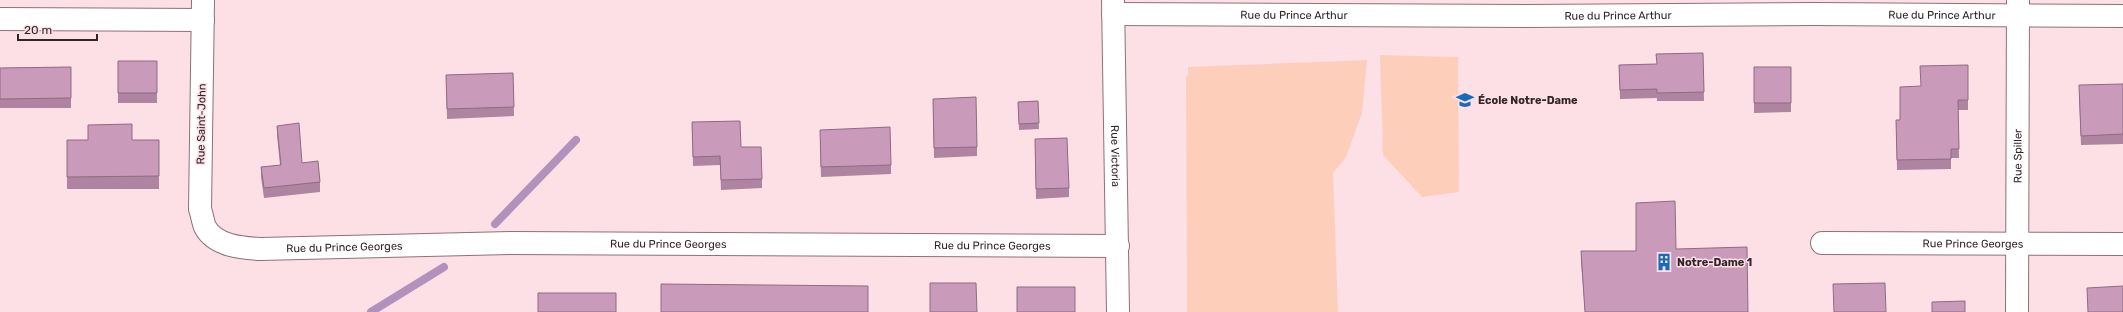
<svg xmlns="http://www.w3.org/2000/svg" width="2123" height="312" font-family="Rubik,sans-serif">
  <style>
    .green { fill: #fdcfbb }
    .lines { fill: none; stroke-linecap: round; stroke-linejoin: round }
    .stream { stroke: #b292bd; stroke-width: 8 }
    .street-casing { stroke: #8e7078; stroke-width: 24 }
    .street { stroke: #fff; stroke-width: 22 }
    .wall { fill: #ae84a0 }
    .building { fill: #ca9aba; stroke: #8d6c82 }
    .labels { text-anchor: middle; stroke-width: 3; stroke-linejoin: round; paint-order: stroke }
    .street-label { font-size: 11px; fill: #322528; stroke: #fce0e6 }
    .poi-label { font-size: 11px; font-weight: bold; fill: #322528; stroke: #fce0e6; text-anchor: start }
  </style>
  <rect width="100%" height="100%" fill="#fce0e6"/>
  <path class="green" d="M1380 55 1458 57 1459 192 1422 197 1383 155Z
    M1367 60 1362 113 1346 157 1333 173 1338 312H1187L1186 76H1188V67Z"/>
  <g class="lines">
    <path class="stream" d="M495 224 576 140
      M371 312 444 267"/>
    <g class="street-casing">
      <g id="street">
        <path id="s1" d="M203 0 200 209C202 215 203 222 205 227 215 246 242 248 260 249L511 243 1118 246"/>
        <path id="s2" d="M1113 0 1118 312"/>
        <path id="s3" d="M1113 14 1527 16 1815 14 2123 16"/>
        <path d="M0 19 203 20"/>
        <path id="s4" d="M1822 243 2123 244"/>
        <path id="s5" d="M2017 312 2018 0"/>
      </g>
    </g>
    <use href="#street" class="street"/>
  </g>
  <path class="wall" d="M1703 53 1704 101H1657V98L1620 99 1619 65 1656 64Z
    M118 61H157V103H118Z
    M1968 65V110H1958L1959 158H1951V169L1897 170 1896 120H1900L1921 86Z
    M71 67V108H0V68Z
    M1754 67H1791V112L1754 113Z
    M513 73 514 116 447 119 446 75Z
    M2123 84V144L2081 145 2079 95Z
    M933 99 977 147V156L934 158Z
    M1038 101 1039 129 1019 130 1018 102Z
    M692 122 741 147 762 179V188L721 190 720 165 693 166Z
    M277 126 302 163 320 182V192L264 198 261 177V167L280 165 277 135Z
    M1035 139 1069 188V197L1036 199Z
    M67 140H159V189H67Z
    M820 140 891 165V174L821 177Z
    M1676 249 1748 312H1585L1581 261V251H1636Z"/>
  <path class="building" d="M1703 53 1704 92 1657 93V89L1620 90 1619 65 1657 64 1656 54Z
    M118 61H157V93H118Z
    M1968 65V100H1958L1959 149H1951V159L1897 160 1896 120H1900V87L1921 86 1920 66Z
    M71 67V98L0 99V68Z
    M1754 67H1791V103H1754Z
    M513 73 514 107 447 109 446 75Z
    M2123 84V134L2081 136 2079 85Z
    M976 97 977 147 934 148 933 99Z
    M1038 101 1039 123 1019 124 1018 102Z
    M740 121 741 147H761L762 179 721 180 720 156 693 157 692 122Z
    M299 123 302 163 318 161 320 182 264 188 261 167 281 165 277 126Z
    M132 124V140H159V176L67 177V140H88V125Z
    M890 127 891 165 821 167 820 130Z
    M1067 138 1069 188 1036 189 1035 139Z
    M1675 201 1676 249 1747 247 1748 312H1585L1581 251H1636V203Z
    M930 283H976L977 312H930Z
    M1885 283 1886 312H1834L1833 284Z
    M661 284 868 286V312H661Z
    M2123 286V312H2088L2087 288Z
    M1017 287H1075V312H1017Z
    M538 293H616V312H538Z
    M1965 301V312H1932V302Z"/>
  <defs>
    <g id="school-bare" transform="scale(1.38)"><path d="M0-5L7-2L0 1L-7-2ZM-4 1L0 2.5L4 1V4Q0 6-4 4Z" fill="#176cba" stroke="#fce0e6" stroke-width="2.5" paint-order="stroke"/></g>
    <g id="building-bare" transform="scale(1.38)"><path d="M-4-6H4V6H1V3H-1V6H-4ZM-2.5-4.3h1.7v1.8h-1.7ZM.8-4.3h1.7v1.8H.8ZM-2.5-1h1.7V.8h-1.7ZM.8-1h1.7V.8H.8Z" fill="#176cba" stroke="#fce0e6" stroke-width="2.5" paint-order="stroke"/></g>
  </defs>
  <g fill-rule="evenodd">
    <use href="#school-bare" x="1465" y="100"/>
    <use href="#building-bare" x="1664" y="262"/>
  </g>
  <g class="labels">
    <g class="street-label">
      <text dy="4" stroke="none"><textPath href="#s3" startOffset="181">Rue du Prince Arthur</textPath></text>
      <text dy="4" stroke="none"><textPath href="#s3" startOffset="505">Rue du Prince Arthur</textPath></text>
      <text dy="4" stroke="none"><textPath href="#s3" startOffset="829">Rue du Prince Arthur</textPath></text>
      <text transform="translate(201 124) rotate(-89)" y="4">Rue Saint-John</text>
      <text dy="4" stroke="none"><textPath href="#s2" startOffset="156">Rue Victoria</textPath></text>
      <text dy="4" stroke="none"><textPath href="#s5" startOffset="156">Rue Spiller</textPath></text>
      <text dy="4" stroke="none"><textPath href="#s1" startOffset="698">Rue du Prince Georges</textPath></text>
      <text dy="4" stroke="none"><textPath href="#s4" startOffset="151">Rue Prince Georges</textPath></text>
      <text dy="4" stroke="none"><textPath href="#s1" startOffset="1022">Rue du Prince Georges</textPath></text>
      <text dy="4" stroke="none"><textPath href="#s1" startOffset="374">Rue du Prince Georges</textPath></text>
    </g>
    <g class="poi-label">
      <text x="1478" y="104">École Notre-Dame</text>
      <text x="1677" y="266">Notre-Dame 1</text>
    </g>
  </g>
  <path d="M18 34v6h79v-6" fill="none" stroke="#322528" stroke-width="2"/>
  <text x="24" y="34" font-size="12" fill="#322528" stroke="#fce0e6" stroke-width="3" paint-order="stroke">20 m</text>
</svg>
